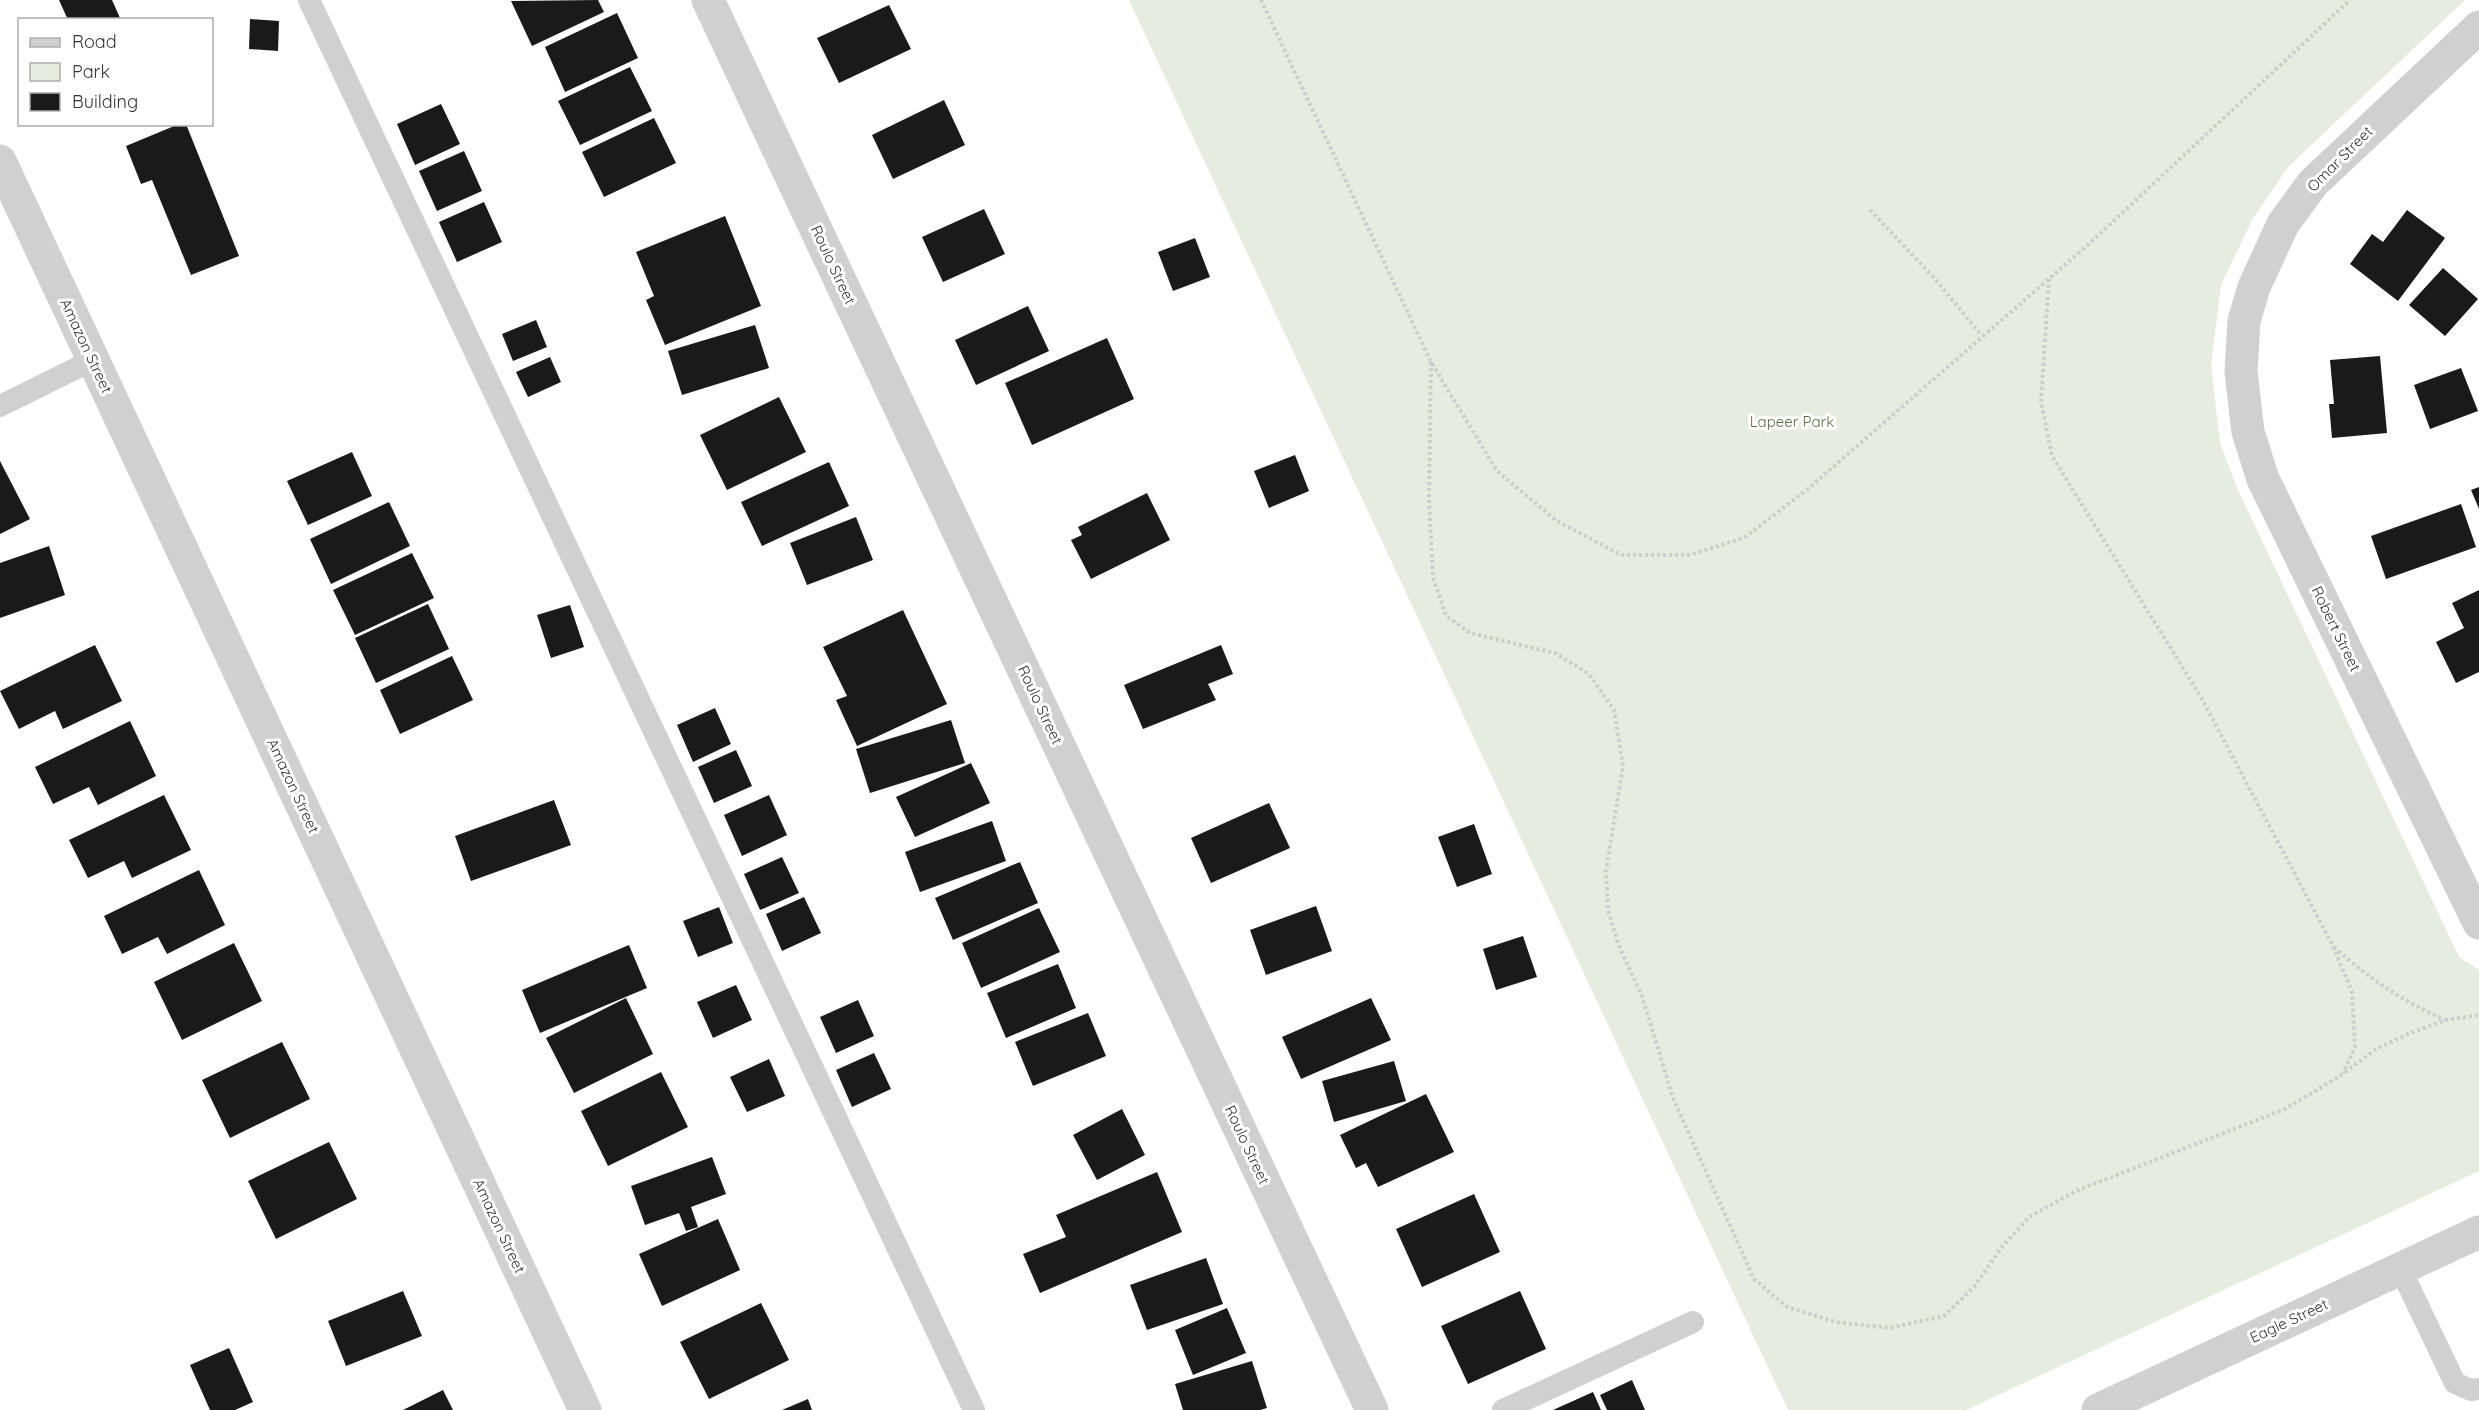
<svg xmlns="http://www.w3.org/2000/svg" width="2479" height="1410" font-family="Quicksand,sans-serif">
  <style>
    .green { fill: #e6ecdf }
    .building { fill: #1a1a1a }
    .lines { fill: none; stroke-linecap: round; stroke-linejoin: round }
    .path { stroke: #cdcdcd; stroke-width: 4; stroke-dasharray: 3 3; stroke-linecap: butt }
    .lane { stroke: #d0d0d0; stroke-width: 22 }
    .street { stroke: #d0d0d0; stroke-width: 33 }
    .labels { text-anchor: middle; stroke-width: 6; stroke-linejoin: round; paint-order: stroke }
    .street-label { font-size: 15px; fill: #333; stroke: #fff }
    .park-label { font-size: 15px; fill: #56703f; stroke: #fff }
  </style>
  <rect width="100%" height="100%" fill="#fff"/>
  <path class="green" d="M1129 0H2465L2288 167 2252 220 2221 285 2211 365 2220 443 2237 488 2459 957 2479 970V1171L1966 1410H1788Z"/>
  <path class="building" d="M59 0H112L120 18 68 20Z
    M598 0 604 12 532 46 511 1Z
    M889 5 911 49 839 83 817 38Z
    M617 13 638 58 565 92 545 47Z
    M250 19 279 21 278 51 249 49Z
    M630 67 652 111 580 145 558 101Z
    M944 100 965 145 893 179 872 135Z
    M441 104 460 144 415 165 397 124Z
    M654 118 676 163 604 197 582 152Z
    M179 124H186L239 256 191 275 152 180 141 184 126 146Z
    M464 151 482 191 437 211 419 171Z
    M484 202 502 242 457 262 439 222Z
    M984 209 1005 254 943 282 922 237Z
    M2407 210 2445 238 2398 301 2350 264 2372 234 2383 242Z
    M725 216 761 306 665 345 646 300 654 296 636 252Z
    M1195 238 1210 277 1173 291 1158 252Z
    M2443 268 2478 299 2445 336 2409 305Z
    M1028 306 1049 351 976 385 955 340Z
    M536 320 547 347 513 361 502 334Z
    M755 325 769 368 682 395 668 351Z
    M1107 338 1134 399 1032 445 1005 383Z
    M2380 356 2387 433 2332 438 2329 404H2334L2330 360Z
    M550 357 561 382 528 397 516 372Z
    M2461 368 2478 411 2430 429 2414 385Z
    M779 397 806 452 727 490 700 435Z
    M352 452 372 496 308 525 287 481Z
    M1295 455 1309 491 1269 508 1254 471Z
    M0 461 30 519 0 534Z
    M829 462 849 506 762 546 741 502Z
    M2479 487V509L2471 490Z
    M1147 493 1170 540 1091 579 1071 540 1082 535 1078 527Z
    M389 502 410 546 331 584 310 539Z
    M2461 504 2476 547 2386 579 2371 536Z
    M856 517 873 560 807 585 790 543Z
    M49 546 65 595 0 618V563Z
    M412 553 434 598 355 635 333 590Z
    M2479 590V672L2456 683 2436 642 2464 628 2452 603Z
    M428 604 449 649 376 683 355 638Z
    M570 605 584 647 551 658 537 615Z
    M903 610 947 704 857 746 836 700 847 696 823 647Z
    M95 645 122 701 63 729 55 711 19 729 0 691Z
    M1221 645 1233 674 1208 684 1216 700 1143 729 1124 685Z
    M452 656 473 700 400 734 380 690Z
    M715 708 731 744 693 762 677 725Z
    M951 720 965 763 870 793 856 749Z
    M130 721 156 776 98 805 89 787 53 804 35 767Z
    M736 750 752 786 714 803 698 767Z
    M971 763 990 803 915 837 896 797Z
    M164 795 191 850 132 878 124 861 88 878 69 840Z
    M769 795 787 835 742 856 724 815Z
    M554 800 571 845 471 881 455 836Z
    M1269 803 1290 848 1211 883 1191 838Z
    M992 821 1006 861 920 892 905 852Z
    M1474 824 1492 874 1457 887 1438 837Z
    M782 857 799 893 760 910 744 874Z
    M1020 862 1038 903 953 940 935 898Z
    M199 870 225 925 167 954 158 937 122 954 104 916Z
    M804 897 821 933 782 951 766 914Z
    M1316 906 1332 951 1266 975 1250 930Z
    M719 907 733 943 698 957 683 921Z
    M1039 908 1060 952 981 988 962 943Z
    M1523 936 1537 977 1496 990 1483 949Z
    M234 943 262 1001 182 1040 154 982Z
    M629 945 647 988 540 1033 522 990Z
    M1058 964 1076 1008 1006 1038 987 993Z
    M736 985 752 1020 713 1038 697 1002Z
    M626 998 653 1054 574 1093 546 1038Z
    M1371 998 1391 1040 1301 1079 1282 1037Z
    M858 1000 874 1036 836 1053 820 1017Z
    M1088 1013 1106 1056 1033 1086 1015 1042Z
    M282 1042 310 1099 230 1138 202 1080Z
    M874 1053 891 1089 852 1107 836 1070Z
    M769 1059 785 1096 747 1112 730 1077Z
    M1394 1061 1406 1101 1334 1122 1322 1081Z
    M661 1072 688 1127 608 1166 581 1111Z
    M1426 1094 1454 1152 1378 1187 1366 1163 1356 1168 1340 1135Z
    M1122 1109 1145 1155 1097 1180 1073 1135Z
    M329 1142 357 1199 276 1239 248 1181Z
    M712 1157 726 1194 691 1207 698 1227 686 1231 679 1213 645 1225 631 1186Z
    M1157 1172 1182 1232 1040 1293 1023 1254 1066 1237 1056 1215Z
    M1474 1194 1500 1252 1422 1287 1396 1229Z
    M718 1219 740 1270 662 1306 639 1254Z
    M1206 1258 1223 1304 1147 1330 1130 1285Z
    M403 1291 422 1336 346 1366 328 1321Z
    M1520 1291 1546 1349 1468 1384 1441 1326Z
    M761 1303 789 1360 709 1399 680 1342Z
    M1227 1308 1246 1353 1193 1375 1175 1330Z
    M229 1348 253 1402 235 1410H210L190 1365Z
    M1252 1361 1267 1408 1260 1410H1183L1175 1384Z
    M1632 1380 1645 1410H1607L1600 1395Z
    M443 1390 453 1410H403Z
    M1593 1392 1601 1410H1553Z
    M808 1399 812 1410H782Z"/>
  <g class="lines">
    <path class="path" d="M1261 0 1431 362 1497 471 1557 521 1621 555H1689L1744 538 1809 488 2090 243 2350 0
      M1870 210 1936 280 1982 336
      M2049 279 2041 401 2052 456 2202 699 2333 946 2352 992 2355 1047 2343 1073
      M1431 362 1429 501 1433 577 1446 616 1470 633 1555 653 1589 674 1614 710 1623 766 1606 871 1608 910 1619 946 1642 996 1673 1098 1754 1279 1787 1307 1836 1322 1890 1328 1944 1316 1974 1287 2002 1247 2029 1217 2076 1191 2285 1109 2343 1074 2376 1049 2408 1034 2446 1020 2479 1015
      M2334 947C2371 980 2401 1000 2445 1020"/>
    <path class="lane" d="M309 0 974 1410
      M0 406 93 360
      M2400 1268 2455 1383 2471 1390 2479 1389
      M1503 1410 1693 1322"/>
    <path class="street" d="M708 0 1372 1410
      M2479 27 2313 183 2283 224 2254 287 2244 321 2241 371 2248 432 2263 479 2479 923
      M0 161 585 1410
      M2098 1410 2479 1232"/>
  </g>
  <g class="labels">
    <g class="street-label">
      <text transform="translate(2340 159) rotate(-45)" y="5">Omar Street</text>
      <text transform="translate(833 265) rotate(65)" y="5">Roulo Street</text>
      <text transform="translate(86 346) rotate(65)" y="5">Amazon Street</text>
      <text transform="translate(2336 629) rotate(64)" y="5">Robert Street</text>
      <text transform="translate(1040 705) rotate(65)" y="5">Roulo Street</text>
      <text transform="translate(293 786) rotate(65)" y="5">Amazon Street</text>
      <text transform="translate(1247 1145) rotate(65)" y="5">Roulo Street</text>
      <text transform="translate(499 1226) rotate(65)" y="5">Amazon Street</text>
      <text transform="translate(2289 1321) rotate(-25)" y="5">Eagle Street</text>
    </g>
    <g class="park-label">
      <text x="1792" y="427">Lapeer Park</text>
    </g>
  </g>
  <rect x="18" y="18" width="195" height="108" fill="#ffffff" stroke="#adadad" stroke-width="1.5"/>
  <rect x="30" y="38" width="30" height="9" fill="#d0d0d0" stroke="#adadad" stroke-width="1.5"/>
  <text x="72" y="48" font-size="18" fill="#333333">Road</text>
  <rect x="30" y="63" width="30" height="18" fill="#e6ecdf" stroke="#adadad" stroke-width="1.5"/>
  <text x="72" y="78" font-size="18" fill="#333333">Park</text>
  <rect x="30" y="93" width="30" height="18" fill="#1a1a1a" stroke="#adadad" stroke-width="1.5"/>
  <text x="72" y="108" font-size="18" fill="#333333">Building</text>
</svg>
